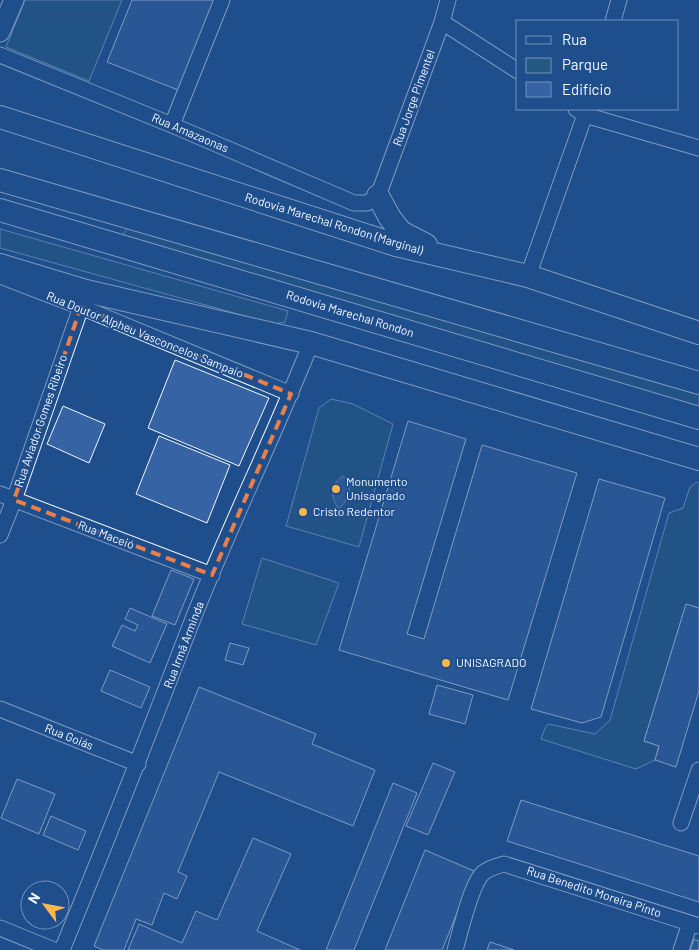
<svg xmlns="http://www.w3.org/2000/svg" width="699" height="950" font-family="Barlow,sans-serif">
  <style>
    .green { fill: #245a82; stroke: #a8bbd7 }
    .water { fill: #3b69a3; stroke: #a8bbd7 }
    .building { fill: #3563a3; stroke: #f2f6ff }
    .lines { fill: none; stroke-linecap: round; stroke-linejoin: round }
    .minor-casing { stroke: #f2f6ff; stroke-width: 17 }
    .major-casing { stroke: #f2f6ff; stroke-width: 21 }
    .highway-casing { stroke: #f2f6ff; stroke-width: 24 }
    .minor { stroke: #1f4e8c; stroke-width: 15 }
    .major { stroke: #1f4e8c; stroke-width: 19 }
    .highway { stroke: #1f4e8c; stroke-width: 22 }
    .marked { fill: none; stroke: #ea8049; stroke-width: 4; stroke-dasharray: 10 6; stroke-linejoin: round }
    .poi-dot { fill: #ffb74d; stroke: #1f4e8c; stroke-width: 2 }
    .labels { text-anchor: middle; stroke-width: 4; stroke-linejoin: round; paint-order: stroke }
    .street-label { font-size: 12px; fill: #f2f6ff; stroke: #1f4e8c }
    .poi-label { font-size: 12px; fill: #f2f6ff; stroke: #1f4e8c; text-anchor: start }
  </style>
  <rect width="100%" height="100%" fill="#1f4e8c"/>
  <path class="green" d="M25 0H122L89 81 6 47Z
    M131 221 699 390V410L121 239Z
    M0 229 288 311 285 322 274 324 0 248Z
    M331 399 353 404 393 424 359 547 286 526 319 408Z
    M697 482 699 483V608L686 605 644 741 659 746 655 760 636 769 541 739 545 728 548 724 595 734 610 720 669 513 683 508 690 487Z
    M262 558 339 583 316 645 242 624Z"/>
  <path class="water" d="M343 476C355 485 348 500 339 509 330 498 330 484 343 476Z"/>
  <path class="building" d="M132 0H214L178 90 107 62Z
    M175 360 269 398 239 466 148 428Z
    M63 406 105 424 89 463 47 444Z
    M408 421 466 439 407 634 424 639 482 445 577 473 508 700 339 650Z
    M159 436 230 465 207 523 136 494Z
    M599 479 665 498 601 717 582 723 531 709Z
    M171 570 194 579 175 625 152 616Z
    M686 604 699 608V691L676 767 655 760 659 746 644 741Z
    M130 608 167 624 150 663 112 646 122 625 135 631 138 625 125 619Z
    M230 643 249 648 243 665 225 660Z
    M110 670 150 687 141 708 101 691Z
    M437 685 473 695 465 724 429 714Z
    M199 687 316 734 312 744 375 770 353 826 219 772 178 872 187 876 177 899 164 893 152 925 136 919 124 950H103L94 946Z
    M433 763 455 772 428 835 406 826Z
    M17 779 55 794 39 834 1 818Z
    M393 783 417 793 354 950H326Z
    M521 800 699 856V902L507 841Z
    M51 816 86 831 78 850 43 835Z
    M253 838 291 854 257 931 300 950H128L139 924 182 943 196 911 217 920Z
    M425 850 474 871 442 950H385Z
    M694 939 699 941V950H690Z
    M490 942 514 950H487Z"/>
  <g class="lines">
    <g class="minor-casing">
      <path id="minor" d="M613 21 619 0
        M442 22 518 71
        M0 55 172 125 354 203H367L378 196 442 22 448 0
        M576 109 585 115 699 148
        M172 125 222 0
        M0 276 81 307 291 394
        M528 276 587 109
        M0 494 212 575
        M0 535 14 500 81 307
        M0 709 138 764
        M681 823 699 770
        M0 928 54 950
        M62 950C106 843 148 736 189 629 226 533 273 439 311 343
        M455 950C460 933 471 884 483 873 489 868 497 866 504 864L699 926
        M681 950 690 923"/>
    </g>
    <g class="major-casing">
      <path id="major" d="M0 32 14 0"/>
    </g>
    <g class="highway-casing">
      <path id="highway" d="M0 117 396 245 528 276 699 333
        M0 180 699 383
        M378 196 390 218 401 232 426 245
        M0 210 699 418
        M0 265 86 291 311 343 699 459"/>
    </g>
    <use href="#minor" class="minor"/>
    <use href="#major" class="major"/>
    <use href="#highway" class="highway"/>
  </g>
  <path d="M0 0H699V950H0ZM81 307 291 394 212 575 14 500Z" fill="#1f4e8c" fill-opacity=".55" fill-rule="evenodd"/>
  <path class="marked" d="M81 307 291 394 212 575 14 500Z"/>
  <g class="poi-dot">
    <circle cx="336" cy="489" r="5"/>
    <circle cx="303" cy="512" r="5"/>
    <circle cx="446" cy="663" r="5"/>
  </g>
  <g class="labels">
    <g class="street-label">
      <text transform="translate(414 98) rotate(-70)" y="4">Rua Jorge Pimentel</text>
      <text transform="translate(190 133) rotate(23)" y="4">Rua Amazaonas</text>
      <text transform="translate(334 224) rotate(17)" y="4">Rodovia Marechal Rondon (Marginal)</text>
      <text transform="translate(350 314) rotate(17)" y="4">Rodovia Marechal Rondon</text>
      <text transform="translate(145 335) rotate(22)" y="4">Rua Doutor Alpheu Vasconcelos Sampaio</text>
      <text transform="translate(41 421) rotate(-71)" y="4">Rua Aviador Gomes Ribeiro</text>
      <text transform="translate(106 535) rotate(21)" y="4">Rua Maceió</text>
      <text transform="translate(184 645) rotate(-69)" y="4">Rua Irmã Arminda</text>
      <text transform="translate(69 737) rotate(22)" y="4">Rua Goiás</text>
      <text transform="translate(594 892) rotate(18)" y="4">Rua Benedito Moreira Pinto</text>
    </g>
    <g class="poi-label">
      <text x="346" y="486">Monumento<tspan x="346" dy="14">Unisagrado</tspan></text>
      <text x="313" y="516">Cristo Redentor</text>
      <text x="456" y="667">UNISAGRADO</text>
    </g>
  </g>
  <rect x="516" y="20" width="162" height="90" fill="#1f4e8c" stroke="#7391ba"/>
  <rect x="526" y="36" width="25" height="8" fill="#1f4e8c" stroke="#7391ba"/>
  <text x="562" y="45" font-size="15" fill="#f2f6ff">Rua</text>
  <rect x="526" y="58" width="25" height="15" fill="#245a82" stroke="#7391ba"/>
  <text x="562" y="70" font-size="15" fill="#f2f6ff">Parque</text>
  <rect x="526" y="82" width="25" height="15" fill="#3563a3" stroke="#7391ba"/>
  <text x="562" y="95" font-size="15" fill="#f2f6ff">Edifício</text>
  <g transform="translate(45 905) rotate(302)"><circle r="24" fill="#1f4e8c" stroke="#7391ba"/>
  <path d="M0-4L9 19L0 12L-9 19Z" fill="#ffb74d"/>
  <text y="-8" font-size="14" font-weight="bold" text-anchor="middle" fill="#f2f6ff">N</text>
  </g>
</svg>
